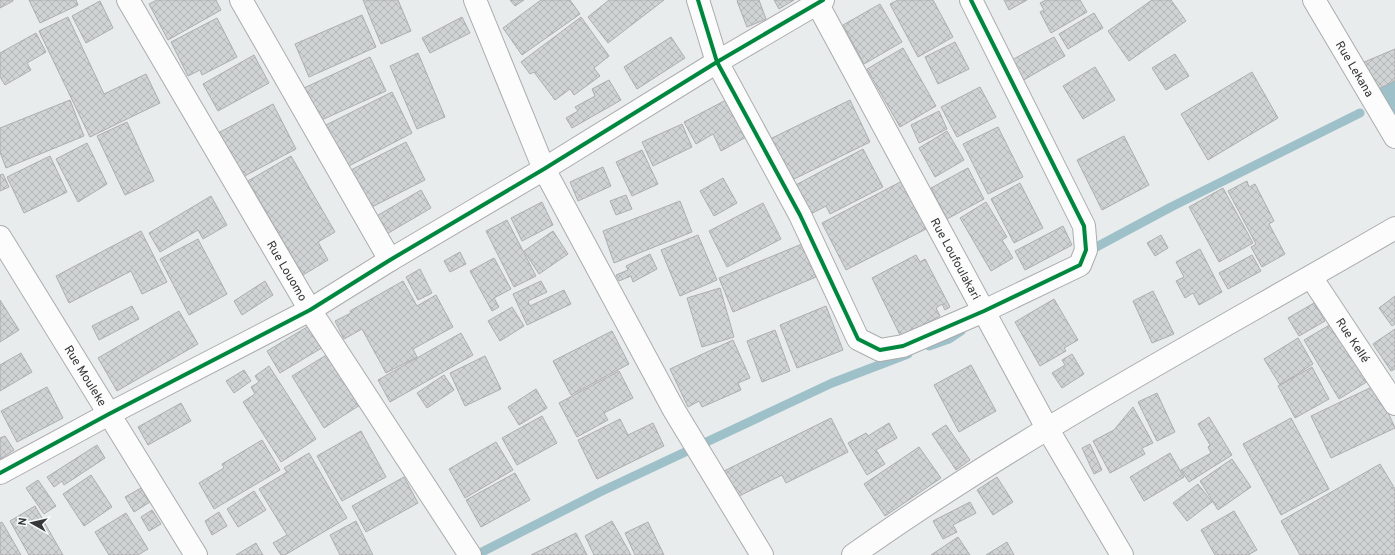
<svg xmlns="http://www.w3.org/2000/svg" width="1395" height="555" font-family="Overpass,sans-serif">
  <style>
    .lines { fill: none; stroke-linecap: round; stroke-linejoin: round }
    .stream { stroke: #9dc0c9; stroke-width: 9 }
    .river { stroke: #9dc0c9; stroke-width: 54 }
    .building { fill: url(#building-cross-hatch); stroke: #acaeaf }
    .street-casing { stroke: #aaacad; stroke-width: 24 }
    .street { stroke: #fcfcfc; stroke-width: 22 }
    .cycleway-casing { stroke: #f5fafb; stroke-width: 6 }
    .cycleway { stroke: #00873e; stroke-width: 4 }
    .labels { text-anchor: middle; stroke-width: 3; stroke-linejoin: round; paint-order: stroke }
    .street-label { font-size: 12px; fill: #353738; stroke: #f5fafb }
  </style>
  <defs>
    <pattern id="building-cross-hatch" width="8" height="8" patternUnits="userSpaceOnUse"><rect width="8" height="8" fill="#d0d3d3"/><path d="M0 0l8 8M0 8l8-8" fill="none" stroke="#b3b6b6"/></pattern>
  </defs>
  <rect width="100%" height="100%" fill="#e9eced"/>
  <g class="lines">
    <path class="stream" d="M1087 252 1171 207 1360 113
      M929 346 949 339 961 331
      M476 555 600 492 832 383 908 354"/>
    <path class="river" d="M1391 98 1395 96"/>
  </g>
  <path class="building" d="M0 0H13V1L0 8Z
    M29 0H76L78 5 40 23Z
    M157 0H216L221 10 168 40 149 4Z
    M363 0H398L411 31 381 44Z
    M510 0H524L515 6Z
    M541 0H570L580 14 522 55 503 28Z
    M609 0H664L608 43 588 17Z
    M738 0H759L766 19 747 27 737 1Z
    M774 0H794L779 9Z
    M898 0H933L953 37 918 57 890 4Z
    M1004 0H1027L1009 10Z
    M1046 0H1080L1087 12 1051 33 1040 12 1044 10 1040 3Z
    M1152 0H1171L1186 21 1129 61 1108 31Z
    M100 1 113 28 86 43 72 16Z
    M880 4 902 42 864 64 843 25Z
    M1094 13 1103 28 1068 49 1059 34Z
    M362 15 376 47 309 77 295 44Z
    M68 17 104 94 146 74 160 103 90 137 39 31Z
    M462 17 470 33 430 53 422 38Z
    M581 17 609 56 594 68 600 76 574 95 570 89 555 100 534 72 530 74 521 62Z
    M217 18 237 57 202 75 200 70 188 76 171 42Z
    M36 33 46 52 27 63 31 70 5 85 0 77V53Z
    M671 37 685 58 637 89 624 67Z
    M1054 37 1065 56 1022 81 1010 61Z
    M955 42 969 69 938 84 925 57Z
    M903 48 936 106 900 127 867 69Z
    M1395 49V81L1374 91 1362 63Z
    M418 53 445 117 417 129 390 66Z
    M1175 54 1189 76 1166 90 1152 68Z
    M254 55 269 83 218 111 203 84Z
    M370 57 386 91 317 122 302 89Z
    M1095 67 1115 100 1083 119 1063 86Z
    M1252 72 1278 118 1208 160 1181 114Z
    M609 80 621 100 572 128 566 118 578 111 575 107 595 96 592 89Z
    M980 87 996 117 957 137 941 107Z
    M392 92 412 133 347 167 326 125Z
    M70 100 84 136 6 168 0 152V128Z
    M726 100 746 137 721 151 713 134 696 144 684 122Z
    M850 100 870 142 788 182 768 140Z
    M273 104 296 149 239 179 216 134Z
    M939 111 947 129 919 143 911 125Z
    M127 122 154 181 125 195 97 136Z
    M682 124 692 147 653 166 642 142Z
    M998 127 1023 177 988 194 963 144Z
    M947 131 964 160 935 177 919 148Z
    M1124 136 1149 185 1102 210 1077 160Z
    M406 142 425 180 366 210 347 172Z
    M87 143 107 184 78 202 56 159Z
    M863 149 883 187 830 214 826 206 807 216 792 187Z
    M642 150 658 184 632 196 616 162Z
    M50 156 67 192 24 213 7 177Z
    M291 156 335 232 318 242 328 260 303 275 248 181Z
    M603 167 611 186 578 201 570 182Z
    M968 168 984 199 947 219 931 188Z
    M3 174 9 187 0 191V175Z
    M723 178 737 203 714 216 700 191Z
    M904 180 928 228 846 270 822 223Z
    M1247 181 1249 187 1255 184 1274 221 1269 224 1285 254 1262 267 1251 247 1256 244 1228 191Z
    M1020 183 1043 228 1014 243 991 199Z
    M1223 188 1253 243 1219 262 1189 207Z
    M421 190 431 208 385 235 375 217Z
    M626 195 632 209 616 215 610 201Z
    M211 196 227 225 203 239 198 230 160 252 149 233Z
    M680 201 692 232 614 263 603 231Z
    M542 202 553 225 522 241 511 218Z
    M986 202 1007 237 1002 240 1013 258 991 271 960 218Z
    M763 203 781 239 727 267 709 231Z
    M507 220 536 276 514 287 486 231Z
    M1063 226 1072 245 1025 270 1015 251Z
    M141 231 167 282 142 294 131 271 69 303 56 276Z
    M553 231 568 254 539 274 524 251Z
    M698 235 717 280 680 296 661 250Z
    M1161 235 1168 248 1155 256 1147 243Z
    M198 239 227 294 189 315 160 259Z
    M802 244 816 277 733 312 719 278Z
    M1200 249 1222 292 1199 305 1193 293 1185 298 1176 281 1184 277 1176 262Z
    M460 252 466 264 450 272 444 261Z
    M650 254 657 269 633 282 631 276 619 281 616 275 628 270 626 266Z
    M916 255 920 262 925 259 950 307 945 310 942 304 936 308 940 316 901 337 872 278Z
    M1252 255 1261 271 1228 289 1219 273Z
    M494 258 511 289 494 298 499 307 492 311 470 271Z
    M420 269 432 293 418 300 406 277Z
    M265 281 273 295 242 315 234 301Z
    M403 281 417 306 436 295 453 327 413 349 417 357 386 373 362 329 344 339 335 321 351 313 350 311Z
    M541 281 547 292 528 301 530 306 564 290 571 304 527 325 513 294Z
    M720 288 734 337 702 347 687 298Z
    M1153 291 1174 334 1152 343 1133 301Z
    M1395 296V324L1392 326 1379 308Z
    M1054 299 1078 340 1064 348 1066 351 1040 366 1015 322Z
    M0 300 19 330 0 342Z
    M1314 303 1325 321 1299 336 1288 318Z
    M132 306 139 319 99 340 92 326Z
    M826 306 843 350 797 368 780 325Z
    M512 307 524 326 500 341 488 321Z
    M179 311 198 344 117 391 98 358Z
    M1338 320 1373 378 1339 399 1304 340Z
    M312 324 325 346 280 373 267 351Z
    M1395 329V369L1391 371 1373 344Z
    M775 330 790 371 762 382 747 341Z
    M612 331 629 364 571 395 553 361Z
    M461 333 473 355 390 402 378 380Z
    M1298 338 1313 364 1280 385 1264 359Z
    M733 340 750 378 738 383 741 390 702 407 699 401 688 407 670 369Z
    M21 353 32 372 0 391V365Z
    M328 354 360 405 324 428 292 376Z
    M1072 354 1084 374 1062 388 1052 373 1065 365 1062 360Z
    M485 356 501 389 465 406 450 373Z
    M971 365 996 411 959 432 934 385Z
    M269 366 316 439 281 462 243 402 255 394 251 387 259 382 255 376Z
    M1312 367 1329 399 1295 418 1278 386Z
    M244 370 251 381 234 393 226 381Z
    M619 371 633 398 604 413 608 420 577 437 559 403Z
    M444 375 454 390 427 408 417 393Z
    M1376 385 1395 428 1331 458 1311 416Z
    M47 387 63 418 17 442 1 411Z
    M536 389 547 408 519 425 508 407Z
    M1157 393 1175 432 1157 441 1138 402Z
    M181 403 191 421 148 445 138 427Z
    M1133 407 1153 443 1142 448 1145 454 1110 473 1093 441 1114 430Z
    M542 416 557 443 517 465 502 438Z
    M1209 417 1232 455 1189 482 1181 470 1211 453 1208 447 1210 445 1198 424Z
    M831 418 848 452 786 483 782 475 735 498 722 472Z
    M1291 418 1329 489 1281 515 1243 444Z
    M620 419 628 435 653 423 664 446 597 479 578 440Z
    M889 423 897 438 876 450 885 464 867 475 848 443 866 433 868 436Z
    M946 425 970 460 956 470 932 434Z
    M361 431 386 477 342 501 317 456Z
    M5 436 14 450 0 459V438Z
    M262 440 280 470 214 509 199 483 224 468 222 464Z
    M496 442 513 470 465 498 449 469Z
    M1090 444 1102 470 1094 474 1082 448Z
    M97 445 105 458 64 485 62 481 54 487 47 477Z
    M919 447 941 478 885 516 864 484Z
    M309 453 347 518 285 555H281L273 543 287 535 259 489 287 472 284 468Z
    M1170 453 1184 477 1144 501 1130 477Z
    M1232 459 1251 487 1218 510 1200 481Z
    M1380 464 1395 489V555H1300L1281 521Z
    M515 473 530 500 481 527 466 500Z
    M91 475 112 507 84 526 63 494Z
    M404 477 418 503 366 532 352 506Z
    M997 477 1013 502 993 515 977 490Z
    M38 480 56 506 44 514 26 488Z
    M1198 484 1212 502 1187 521 1173 503Z
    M141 488 150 502 134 512 125 497Z
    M254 491 266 510 238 527 227 509Z
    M970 502 976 513 953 525 957 532 943 539 933 521Z
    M35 506 63 555H29L10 521Z
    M152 510 161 524 149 531 141 517Z
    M1234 511 1257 550 1248 555H1215L1201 530Z
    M219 512 227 526 212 535 205 521Z
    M126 513 148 549 138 555H109L95 532Z
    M356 521 373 555H340L330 535Z
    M612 521 631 555H594L585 536Z
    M2 522 21 555H0V523Z
    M648 522 664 555H635L625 533Z
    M576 533 587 555H531Z
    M958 537 970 555H931Z
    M1007 542 1014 555H986Z
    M256 543 263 555H236Z"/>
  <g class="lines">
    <g class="street-casing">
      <g id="street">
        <path id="s1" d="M128 0 310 310 470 555"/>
        <path d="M241 0 390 260"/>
        <path d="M475 0 544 169 674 410 762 555"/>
        <path d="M698 0 717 62 800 215 858 339 880 350 903 346 984 311 1080 265 1086 250 1084 226 971 0"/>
        <path id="s2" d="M1314 0 1395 137"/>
        <path id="s3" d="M817 3 1047 428 1122 555"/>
        <path id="s4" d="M0 237 196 555"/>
        <path id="s5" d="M1311 277 1395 404"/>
        <path d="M0 473 109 414 310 310 390 260 544 169 717 62 823 0"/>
        <path d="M853 555C1025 433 1213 334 1395 228"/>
      </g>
    </g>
    <use href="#street" class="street"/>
    <g class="cycleway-casing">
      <path id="cycleway" d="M698 0 717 62 800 215 858 339 880 350 903 346 984 311 1080 265 1086 250 1084 226 971 0
        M0 473 109 414 310 310 390 260 544 169 717 62 823 0"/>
    </g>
    <use href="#cycleway" class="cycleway"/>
  </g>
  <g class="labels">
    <g class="street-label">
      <text dy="4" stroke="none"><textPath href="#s2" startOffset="80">Rue Lekana</textPath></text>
      <text dy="4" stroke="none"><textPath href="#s3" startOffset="291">Rue Loufoulakari</textPath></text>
      <text dy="4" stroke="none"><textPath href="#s1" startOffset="314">Rue Louomo</textPath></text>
      <text dy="4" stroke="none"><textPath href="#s5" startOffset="76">Rue Kellé</textPath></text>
      <text dy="4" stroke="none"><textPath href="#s4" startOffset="163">Rue Mouleke</textPath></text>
    </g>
  </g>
  <g transform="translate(32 523) rotate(278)" stroke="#f5fafb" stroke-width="3" paint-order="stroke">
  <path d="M0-3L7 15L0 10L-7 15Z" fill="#353738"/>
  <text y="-6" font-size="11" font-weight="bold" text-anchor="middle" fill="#353738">N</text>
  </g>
</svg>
